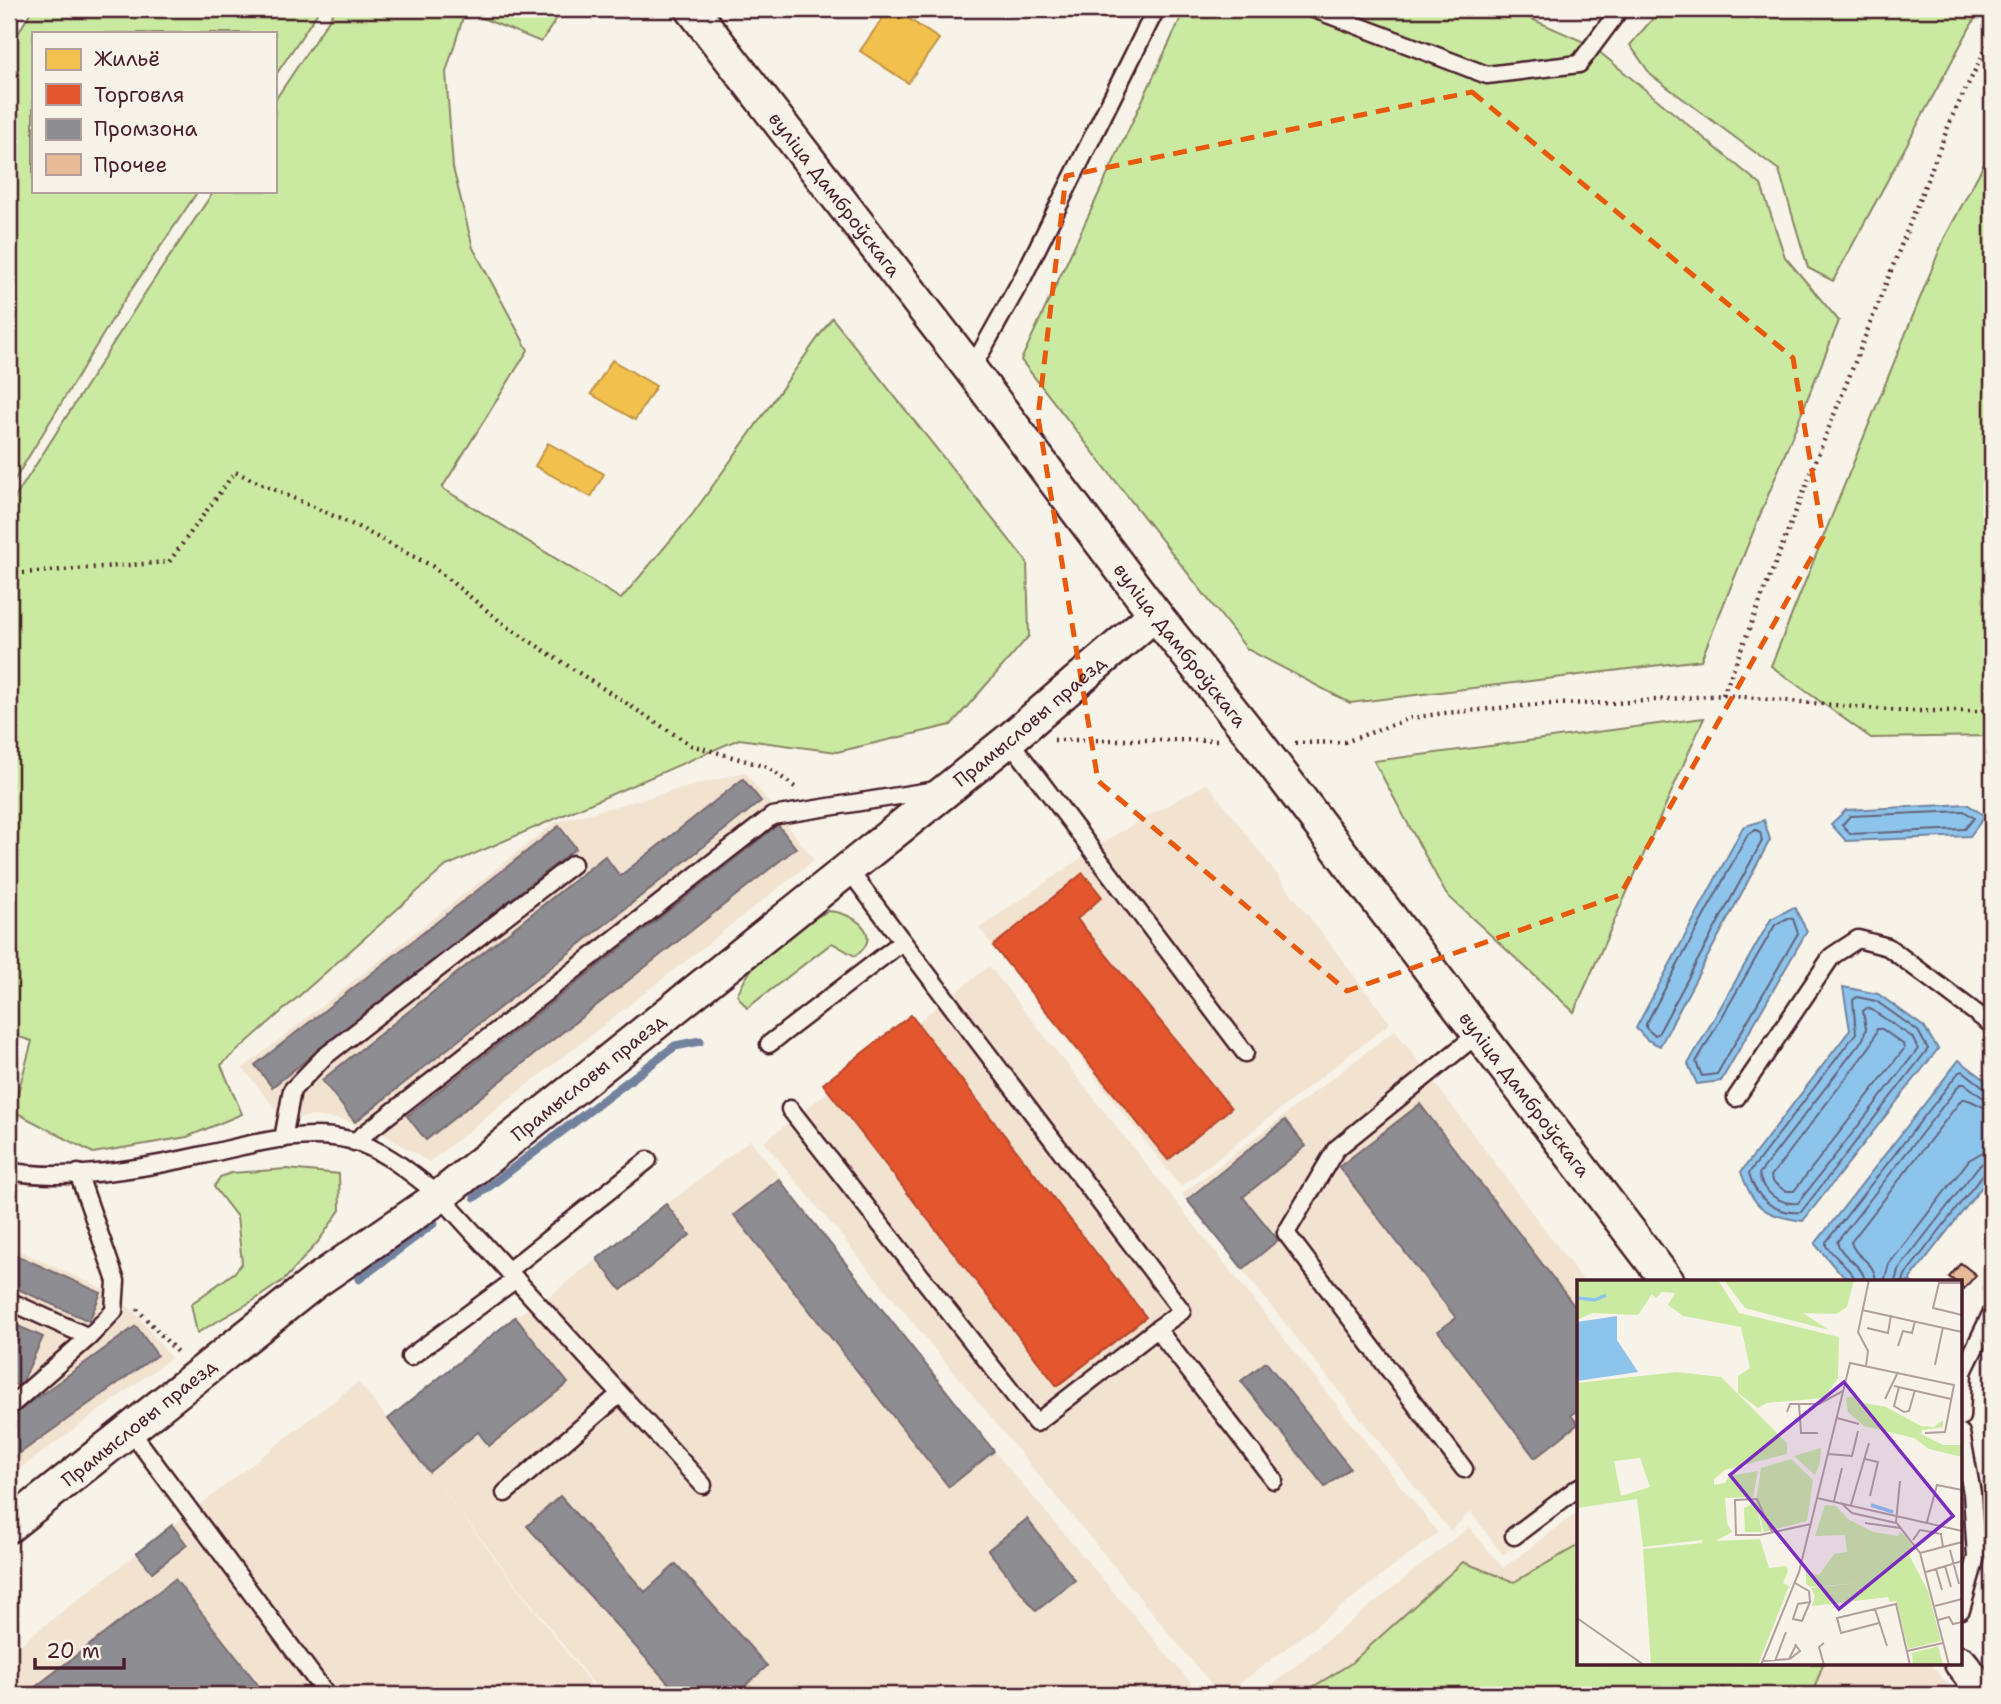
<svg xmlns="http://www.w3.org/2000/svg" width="2001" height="1704" font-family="'Shantell Sans',sans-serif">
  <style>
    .built { fill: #f2e2d0 }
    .green { fill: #cbeaa1; stroke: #8a8466; stroke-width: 2 }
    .water { fill: #8dc4eb; stroke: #72829e; stroke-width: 2 }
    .homes { fill: #f2c14e; stroke: #c09044; stroke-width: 2 }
    .shops { fill: #e4572e; stroke: #b6462d; stroke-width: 2 }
    .industry { fill: #8d8d92; stroke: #796c73; stroke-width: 2 }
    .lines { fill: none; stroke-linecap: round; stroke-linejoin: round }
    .shore { stroke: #656178; stroke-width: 2 }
    .stream { stroke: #72829e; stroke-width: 9 }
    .building { fill: #e7bb97; stroke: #4a1f2b; stroke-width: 2 }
    .lane-casing { stroke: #4a1f2b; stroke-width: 21 }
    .street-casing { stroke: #4a1f2b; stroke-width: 37 }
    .path { stroke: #4a1f2b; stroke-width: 4.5; stroke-dasharray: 2 5; stroke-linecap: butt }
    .lane { stroke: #f7f3e8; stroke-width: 16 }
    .street { stroke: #f7f3e8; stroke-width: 32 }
    .marked { fill: none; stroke: #e8590c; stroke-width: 5; stroke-dasharray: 14 9; stroke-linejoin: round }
    .labels { text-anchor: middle; stroke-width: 7; stroke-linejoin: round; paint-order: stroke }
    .street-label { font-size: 19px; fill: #4a1f2b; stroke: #f7f3e8 }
    .inset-river { fill: none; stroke: #8dc4eb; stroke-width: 3.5 }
    .inset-road { fill: none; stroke: #b29e9c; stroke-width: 2 }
    .view { fill: #7b2cbf; fill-opacity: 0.15; stroke: #7b2cbf; stroke-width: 3.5 }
    .inset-edge { fill: none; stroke: #4a1f2b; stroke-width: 3.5 }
  </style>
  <rect width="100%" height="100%" fill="#f7f3e8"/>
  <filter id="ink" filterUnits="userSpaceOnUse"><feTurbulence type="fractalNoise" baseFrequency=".0143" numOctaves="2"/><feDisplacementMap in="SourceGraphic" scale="14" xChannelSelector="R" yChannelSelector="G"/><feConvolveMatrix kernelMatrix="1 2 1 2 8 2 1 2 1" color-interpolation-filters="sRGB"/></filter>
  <g filter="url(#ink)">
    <path class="built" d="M745 772 814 860 429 1162 382 1133 345 1120 315 1116 283 1119 243 1068 556 822Z
      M1207 783 1390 1023 1181 1187 979 928 1115 835Z
      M989 966 1438 1533 1225 1695H1220L764 1142Z
      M1395 1030 1584 1282H1579V1498L1503 1555 1471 1512 1450 1531 1182 1194Z
      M750 1140 994 1451 1201 1695H602L417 1456 599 1695H9V1653L358 1382 388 1419 515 1317 552 1294Z
      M9 1246 104 1289 135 1312 171 1358 9 1477Z
      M1579 1511V1664H1931L1956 1695H1259L1469 1527 1503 1568Z"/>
    <path class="green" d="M32 9H320L275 76V33H33V191H198L121 305 9 489V50Z
      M336 9H563L541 42 465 11 446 72 453 168 473 248 528 350 442 488 621 599 692 515 832 318 1027 562 1029 636 951 725 837 752 739 739 446 866 221 1065 242 1114 187 1137 93 1153 13 1111 32 1041 9 1034V507L147 290 214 191H275V100Z
      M1185 9H1509L1591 45 1761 185 1785 257 1839 321 1701 660 1350 703 1247 649 1021 360Z
      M1661 9H1980L1833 281 1808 268 1779 170 1651 75 1630 45Z
      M1992 149V736L1871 738 1771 666 1944 239Z
      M1704 718 1574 1012 1446 894 1374 761Z
      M828 911C853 912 886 935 855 956L832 943 747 1008 737 995C743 983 749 970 758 961 776 943 806 922 828 911Z
      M287 1169 339 1174 340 1210 318 1242 285 1279 256 1299 197 1333 191 1304 235 1272 242 1263 237 1217 214 1187 220 1177 231 1173Z
      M1579 1545V1664H1823L1814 1689 1805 1695H1730L1722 1687 1707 1695H1300L1350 1664 1463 1562 1514 1582Z"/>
    <path class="water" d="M1967 804 1985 816 1970 836 1846 841 1831 824 1846 810Z
      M1764 820 1770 840 1660 1046 1647 1040 1636 1028 1743 827Z
      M1794 907 1807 931 1721 1081 1697 1084 1688 1064 1771 919Z
      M1843 987 1878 994 1924 1027 1938 1049 1803 1221C1765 1215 1754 1210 1741 1172L1850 1030Z
      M1959 1060 1992 1085V1174L1910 1279 1911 1282H1853L1837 1270 1815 1244Z"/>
    <path class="homes" d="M889 9H894L939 39 908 83 860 51Z
      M612 360 656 386 635 420 591 394Z
      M548 443 604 474 591 497 535 466Z"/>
    <path class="shops" d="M1083 873 1102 897 1077 919 1231 1108 1168 1160 993 946Z
      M911 1015 1146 1317 1057 1386 823 1084Z"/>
    <path class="industry" d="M743 779 761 801 355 1122 322 1080 605 856 620 876Z
      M778 825 796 848 426 1140 407 1116Z
      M559 826 576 848 272 1087 255 1065Z
      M1420 1104 1579 1312V1409L1571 1415 1578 1424 1535 1458 1438 1331 1456 1318 1339 1167Z
      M1285 1120 1306 1146 1243 1197 1278 1240 1243 1269 1187 1200Z
      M779 1179 994 1451 949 1487 734 1215Z
      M666 1204 690 1235 621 1290 597 1259Z
      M9 1252 101 1293 89 1321 9 1285Z
      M515 1317 568 1383 489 1446 478 1432 429 1472 388 1419Z
      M9 1322 43 1337 20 1387 9 1382Z
      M136 1326 157 1355 9 1461V1418Z
      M1266 1362 1350 1468 1325 1487 1241 1381Z
      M560 1496 645 1592 676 1564 767 1666 735 1695H679L527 1526Z
      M1027 1519 1075 1580 1036 1611 988 1550Z
      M172 1525 187 1545 152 1572 137 1553Z
      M175 1579 266 1695H25Z"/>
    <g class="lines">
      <path class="shore" d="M1964 811 1974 818 1965 829 1850 834 1842 825 1850 816Z
        M1756 830 1760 832 1762 841 1658 1034 1654 1035 1646 1028V1024L1748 834Z
        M1788 918 1793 919 1798 933 1717 1074 1702 1076 1696 1062 1775 925Z
        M1857 997 1876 1001 1918 1031 1928 1049 1801 1212C1776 1215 1755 1198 1749 1173L1856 1033 1853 1000Z
        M1867 1008 1872 1010 1912 1037 1918 1049 1798 1203C1780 1205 1762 1192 1759 1174L1863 1039 1866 1029 1863 1011Z
        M1877 1029H1882L1903 1044 1904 1049 1794 1191H1785L1772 1181 1771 1176 1871 1045Z
        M1857 1282C1855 1274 1833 1255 1826 1246V1242L1959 1072 1963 1071 1986 1089 1992 1090
        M1865 1282C1864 1264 1842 1259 1837 1242L1960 1084H1965L1982 1097 1992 1099
        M1876 1282C1875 1259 1855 1259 1851 1242L1962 1099C1972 1098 1981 1109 1992 1109
        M1884 1282 1889 1264 1969 1160 1981 1153 1992 1151
        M1895 1282 1898 1270 1977 1168 1984 1162 1992 1161
        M1903 1282 1905 1275 1984 1173 1992 1170"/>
      <path class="stream" d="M475 1197 675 1046 700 1041
        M359 1279 434 1223"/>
    </g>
    <path class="building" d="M1961 1263 1976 1275 1964 1289 1961 1286V1282H1956L1949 1277Z"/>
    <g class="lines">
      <g class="lane-casing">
        <path id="lane" d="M1314 9 1487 75 1579 64 1620 9
          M971 370 1023 277 1156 9
          M1009 740 1245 1053
          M848 869 1182 1311 1157 1329 1274 1480
          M769 1044 902 942
          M1736 1098 1832 956 1858 939 1888 947 1992 1025
          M790 1109 1036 1423 1157 1329
          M283 1139 292 1090 324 1057 573 864
          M354 1142 772 816 936 790
          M9 1171C66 1182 146 1168 203 1155 249 1145 303 1128 350 1140 384 1149 413 1175 440 1196L703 1485
          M508 1271 648 1160
          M9 1301 89 1337
          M410 1357 516 1279
          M9 1407 89 1337 114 1311 116 1281 78 1173
          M1961 1417 1963 1372 1992 1312
          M130 1430 327 1695
          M1961 1433 1972 1493 1976 1557 1961 1610
          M1464 1469 1286 1233 1336 1149 1479 1033
          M505 1493 620 1394
          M1514 1536 1579 1487"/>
      </g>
      <g class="street-casing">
        <g id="street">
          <path id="s1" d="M692 9 971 370 1155 614 1256 741 1668 1282"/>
          <path id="s2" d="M9 1526 315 1282 440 1196 1009 740 1155 614"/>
          <path d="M1961 1663 1986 1695"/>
        </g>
      </g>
      <path class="path" d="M9 574 169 562 235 472 356 526 432 566 506 626 691 745 767 767 798 789
        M1723 695 1952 117 1992 36
        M1054 740H1217
        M1295 743 1345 742 1411 718 1445 713 1544 704 1615 703 1723 695 1901 711H1992
        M137 1309 179 1354"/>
      <use href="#lane" class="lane"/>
      <use href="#street" class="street"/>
    </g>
  </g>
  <path class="marked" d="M1472 92 1793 358 1823 537 1620 895 1347 991 1098 781 1038 417 1066 176Z"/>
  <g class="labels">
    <g class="street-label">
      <text dy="7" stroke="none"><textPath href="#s1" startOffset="234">вуліца Дамброўскага</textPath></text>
      <text dy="7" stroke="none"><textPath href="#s1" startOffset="802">вуліца Дамброўскага</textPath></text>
      <text dy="7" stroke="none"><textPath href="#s2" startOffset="1300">Прамысловы праезд</textPath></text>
      <text dy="7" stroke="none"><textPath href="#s2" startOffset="733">Прамысловы праезд</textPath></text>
      <text dy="7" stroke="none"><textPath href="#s1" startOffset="1368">вуліца Дамброўскага</textPath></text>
      <text dy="7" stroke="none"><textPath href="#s2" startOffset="166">Прамысловы праезд</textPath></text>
    </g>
  </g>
  <g transform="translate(1577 1280)">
    <rect width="385" height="385" fill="#f7f3e8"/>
    <path d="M0 0H141L162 33 262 57 261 98 247 118 190 123 181 128 161 113V96L173 88 164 47 106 36 91 25 98 13 85 12 79 18 75 14 61 35 15 33 0 40ZM147 0H277L270 27 259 34 226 33 252 50 168 28ZM100 92 144 97 210 163V174L148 190 137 199V205L148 203 152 196 181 191 176 217 148 218 150 243 155 252 139 261 183 259 192 288 209 286 211 291 206 303 212 306 181 385H74L66 269 125 263V260L66 267 60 219 0 228V103ZM63 178 73 207 44 216 37 181ZM276 116 282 122 309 127 344 146 357 147 366 140V147L345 150 344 154 366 165H385V177L352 169 337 158 287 146 271 132 269 118ZM244 168 243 183 238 195 217 176ZM214 179 236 200 230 241 187 252 180 227 185 252H168L167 228 179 222 184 188ZM248 225 259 226 271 239 296 252 321 256 323 252 334 260 335 268 330 271 351 311 364 361 331 369 319 321 313 322 311 317 235 326 238 316 234 308 282 303 233 307 229 303V291L242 295 257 274 270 272 268 255 238 256ZM361 366 366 385H336L335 373Z" fill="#cbeaa1" fill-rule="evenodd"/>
    <path d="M40 36V60L61 92 0 101V42Z" fill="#8dc4eb"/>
    <path class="inset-river" d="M0 18 18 20 29 15M294 225 316 232"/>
    <path class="inset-road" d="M385 3H362L356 28 385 35M285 30 385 52M290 48 311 53 314 35M321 66 326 51 335 53 338 41M358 85 366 47M289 86 291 71 281 52 292 0M317 106 374 119M322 107 317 126 327 132 332 131 338 110M308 119 321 92M222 124 224 153H241M210 132 213 124H242L266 111M260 138 282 144M251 174 275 176 281 151M288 179 301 182 293 216M323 201 319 242 343 273 372 385M240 218 385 251M257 221 265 188M264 223 275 233 319 243M274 225 292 163M350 242 360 205 385 210M288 243 323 248M195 252 180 219 158 220 159 255H183L234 244M336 260 343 250 355 252 364 254 366 267M373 270 382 304M343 273 385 262M368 286 374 307M359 289 365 310M349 292 385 281M218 303 232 311 233 322M233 322 225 341 216 339 221 324ZM358 326 385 319M298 329 310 366M0 338 67 385M361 340 372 337 376 344 385 342M302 343 264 353 260 338 319 324 333 385M247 363 242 367 247 385M330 371 366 363M213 379 223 371 218 364M185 381 212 379 219 365M198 381 209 352M184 385 222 292 273 83 377 105 368 152 348 153"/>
    <path class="view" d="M267 102 376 236 262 329 153 195Z"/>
    <rect width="385" height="385" class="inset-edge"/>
  </g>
  <rect width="2001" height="1704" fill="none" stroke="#f7f3e8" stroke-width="35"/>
  <rect x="18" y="18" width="1966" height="1669" fill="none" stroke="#4a1f2b" stroke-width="2.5" filter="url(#ink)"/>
  <rect x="32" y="32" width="245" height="161" fill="#f7f3e8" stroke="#b29e9c" stroke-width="2"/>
  <rect x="46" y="49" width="35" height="21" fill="#f2c14e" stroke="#b29e9c" stroke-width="2"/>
  <text x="94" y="66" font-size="21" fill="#4a1f2b">Жильё</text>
  <rect x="46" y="84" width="35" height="21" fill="#e4572e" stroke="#b29e9c" stroke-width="2"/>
  <text x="94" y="102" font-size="21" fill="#4a1f2b">Торговля</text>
  <rect x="46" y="119" width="35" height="21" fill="#8d8d92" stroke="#b29e9c" stroke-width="2"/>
  <text x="94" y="136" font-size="21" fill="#4a1f2b">Промзона</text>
  <rect x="46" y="154" width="35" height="21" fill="#e7bb97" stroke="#b29e9c" stroke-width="2"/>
  <text x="94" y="172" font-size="21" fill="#4a1f2b">Прочее</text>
  <path d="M35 1658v10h89v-10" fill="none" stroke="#4a1f2b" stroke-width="3.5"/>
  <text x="46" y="1658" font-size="21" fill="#4a1f2b" stroke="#f7f3e8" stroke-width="5" paint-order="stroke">20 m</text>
</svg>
